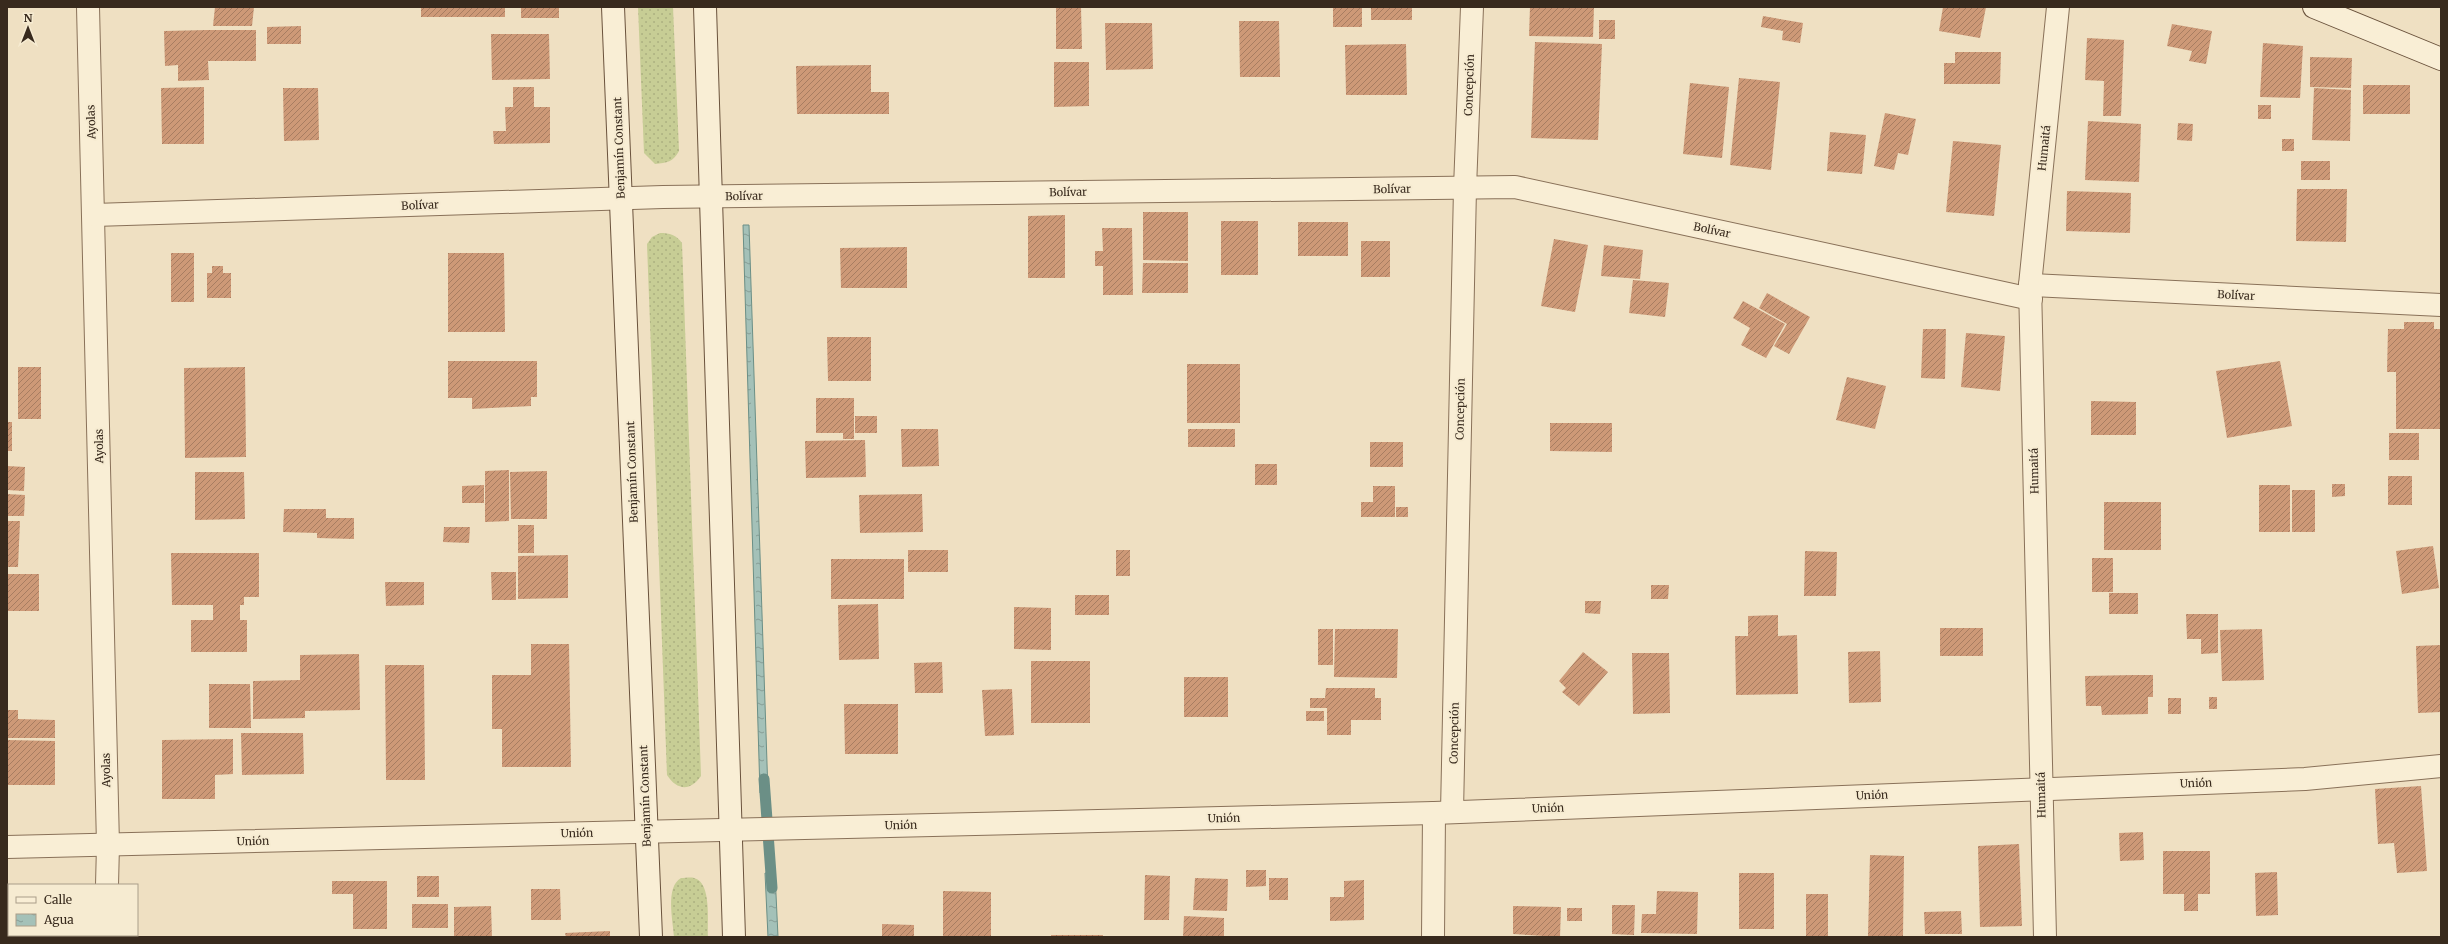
<svg xmlns="http://www.w3.org/2000/svg" width="2448" height="944" font-family="Merriweather,serif">
	<defs>
		<pattern id="grass-dots" width="8" height="8" patternUnits="userSpaceOnUse"><rect width="8" height="8" fill="#c7cd95"/><path d="M2 2h.1M6 6h.1" fill="none" stroke="#acb080" stroke-width="1.8" stroke-linecap="round"/></pattern>
		<pattern id="water-ripples" width="26" height="14" patternUnits="userSpaceOnUse"><rect width="26" height="14" fill="#a4c1b8"/><path d="M2 4q2-2 4 0t4 0M15 11q2-2 4 0t4 0" fill="none" stroke="#879d95"/></pattern>
		<pattern id="building-hatch" width="6" height="6" patternUnits="userSpaceOnUse"><rect width="6" height="6" fill="#cd9977"/><path d="M-1 1l2-2M0 6l6-6M5 7l2-2" fill="none" stroke="#a77d61"/></pattern>
	</defs>
	<rect width="100%" height="100%" fill="#efe0c2"/>
	<!-- grass -->
	<g fill="url(#grass-dots)">
		<path d="M 638,7 L 673,7 L 679,151 C 673,162 667,163 655,164 L 644,153 Z"/>
		<path d="M 660,233 C 670,233 676,235 682,243 L 701,776 C 691,791 677,791 667,775 L 647,244 L 652,237 Z"/>
		<path d="M 681,878 C 685,878 691,877 694,878 C 712,882 707,922 708,937 L 674,937 C 673,920 665,887 681,878 Z"/>
	</g>
	<!-- water -->
	<g fill="url(#water-ripples)" stroke="#6b8f86">
		<polygon points="743,225 749,225 768,793 760,793"/>
		<polygon points="765,873 775,873 778,937 768,937"/>
	</g>
	<g fill="none" stroke-linecap="round" stroke-linejoin="round">
		<!-- stream -->
		<polyline stroke="#6b8f86" stroke-width="11" points="764,779 772,888"/>
	</g>
	<!-- building -->
	<g fill="url(#building-hatch)">
		<polygon points="215,7 254,7 252,26 213,26"/>
		<rect x="421" y="7" width="84" height="10"/>
		<rect x="521" y="7" width="38" height="11"/>
		<polygon points="1056,7 1081,7 1082,49 1056,49"/>
		<rect x="1333" y="7" width="29" height="20"/>
		<rect x="1371" y="7" width="41" height="13"/>
		<polygon points="1530,7 1594,7 1593,37 1529,36"/>
		<polygon points="1943,7 1986,7 1980,38 1939,31"/>
		<polygon points="1763,16 1803,23 1800,43 1782,40 1783,31 1761,27"/>
		<rect x="1599" y="20" width="16" height="19"/>
		<polygon points="1239,21 1279,21 1280,77 1240,77"/>
		<polygon points="1105,23 1152,23 1153,69 1106,70"/>
		<polygon points="2172,24 2212,31 2206,64 2189,61 2192,51 2167,46"/>
		<polygon points="301,26 301,44 267,44 267,27"/>
		<polygon points="207,30 256,30 256,61 208,61 209,80 178,81 178,65 165,66 164,31"/>
		<polygon points="491,34 549,34 550,79 492,80"/>
		<polygon points="2087,38 2124,40 2121,116 2103,116 2104,81 2085,80"/>
		<polygon points="1535,42 1602,44 1598,140 1531,138"/>
		<polygon points="2263,43 2303,46 2300,98 2260,97"/>
		<polygon points="1406,44 1407,95 1346,95 1345,45"/>
		<polygon points="1955,52 2001,52 2000,84 1944,84 1944,63 1955,63"/>
		<polygon points="2310,57 2352,58 2351,88 2310,87"/>
		<polygon points="1054,62 1089,62 1089,106 1054,107"/>
		<polygon points="871,65 871,92 889,92 889,114 797,114 796,66"/>
		<polygon points="1739,78 1780,82 1771,170 1730,165"/>
		<polygon points="1690,83 1729,87 1722,158 1683,154"/>
		<rect x="2363" y="85" width="47" height="29"/>
		<polygon points="204,87 204,144 162,144 161,88"/>
		<polygon points="513,87 534,87 534,107 550,107 550,143 494,144 493,131 506,131 505,107 513,107"/>
		<polygon points="283,88 318,88 319,140 284,141"/>
		<polygon points="2314,88 2351,90 2350,141 2312,140"/>
		<rect x="2258" y="105" width="13" height="14"/>
		<polygon points="1885,113 1916,119 1908,155 1898,153 1894,170 1874,166"/>
		<polygon points="2088,121 2141,124 2139,182 2085,180"/>
		<polygon points="2178,123 2193,124 2192,141 2177,140"/>
		<polygon points="1830,132 1866,135 1862,174 1827,171"/>
		<rect x="2282" y="139" width="12" height="12"/>
		<polygon points="1953,141 2001,145 1994,216 1946,212"/>
		<rect x="2301" y="161" width="29" height="19"/>
		<polygon points="2297,189 2347,189 2346,242 2296,241"/>
		<polygon points="2067,191 2131,193 2130,233 2066,231"/>
		<polygon points="1143,212 1188,212 1188,261 1143,260"/>
		<polygon points="1065,215 1065,278 1028,278 1028,216"/>
		<rect x="1221" y="221" width="37" height="54"/>
		<rect x="1298" y="222" width="50" height="34"/>
		<polygon points="1102,228 1132,228 1133,295 1103,295 1103,266 1095,266 1095,251 1103,251"/>
		<polygon points="1554,239 1588,245 1575,312 1541,306"/>
		<rect x="1361" y="241" width="29" height="36"/>
		<polygon points="1604,245 1643,250 1640,279 1601,276"/>
		<polygon points="907,247 907,288 841,288 840,248"/>
		<rect x="171" y="253" width="23" height="49"/>
		<polygon points="448,253 504,253 505,332 448,332"/>
		<polygon points="1143,263 1188,263 1188,293 1142,293"/>
		<polygon points="212,266 223,266 223,273 231,273 231,298 207,298 207,273 212,273"/>
		<polygon points="1633,280 1669,283 1665,317 1629,313"/>
		<polygon points="1767,293 1810,317 1789,354 1774,346 1787,324 1759,308"/>
		<polygon points="1743,301 1785,324 1766,358 1741,345 1750,328 1733,318"/>
		<polygon points="2404,322 2434,322 2434,329 2441,329 2441,429 2396,429 2396,372 2387,372 2388,329 2404,329"/>
		<polygon points="1923,329 1946,329 1945,379 1921,378"/>
		<polygon points="1966,333 2005,336 2000,391 1961,387"/>
		<polygon points="827,337 871,337 871,381 828,381"/>
		<polygon points="448,361 537,361 537,397 531,397 531,406 472,409 472,398 448,398"/>
		<polygon points="2280,361 2292,426 2227,438 2216,371"/>
		<rect x="1187" y="364" width="53" height="59"/>
		<rect x="18" y="367" width="23" height="52"/>
		<polygon points="245,367 246,457 185,458 184,368"/>
		<polygon points="1847,377 1886,386 1875,429 1836,420"/>
		<polygon points="816,398 854,398 854,439 843,439 843,433 816,433"/>
		<polygon points="2091,401 2136,402 2136,435 2091,435"/>
		<rect x="855" y="416" width="22" height="17"/>
		<rect x="7" y="422" width="5" height="29"/>
		<polygon points="1550,423 1612,423 1612,452 1550,451"/>
		<polygon points="901,429 938,429 939,466 902,467"/>
		<rect x="1188" y="429" width="47" height="18"/>
		<rect x="2389" y="433" width="30" height="27"/>
		<polygon points="865,440 866,477 806,478 805,441"/>
		<rect x="1370" y="442" width="33" height="25"/>
		<rect x="1255" y="464" width="22" height="21"/>
		<polygon points="7,466 25,467 24,491 7,490"/>
		<polygon points="509,470 509,521 485,522 485,471"/>
		<polygon points="547,471 547,519 511,519 510,472"/>
		<polygon points="195,472 244,472 245,519 195,520"/>
		<rect x="2388" y="476" width="24" height="29"/>
		<polygon points="2332,484 2345,484 2345,496 2332,497"/>
		<polygon points="484,485 484,503 462,503 462,486"/>
		<rect x="2259" y="485" width="31" height="47"/>
		<polygon points="1373,486 1395,486 1395,517 1361,517 1361,502 1373,502"/>
		<rect x="2292" y="490" width="23" height="42"/>
		<polygon points="7,494 25,495 24,516 7,516"/>
		<polygon points="922,494 923,532 860,533 859,495"/>
		<rect x="2104" y="502" width="57" height="48"/>
		<rect x="1396" y="507" width="12" height="10"/>
		<polygon points="284,509 326,509 326,518 354,518 354,539 317,538 317,533 283,532"/>
		<polygon points="7,521 20,521 18,567 7,567"/>
		<rect x="518" y="525" width="16" height="28"/>
		<polygon points="444,527 470,527 469,543 443,542"/>
		<polygon points="2433,546 2439,588 2402,594 2396,551"/>
		<rect x="908" y="550" width="40" height="22"/>
		<rect x="1116" y="550" width="14" height="26"/>
		<polygon points="1805,551 1837,552 1836,596 1804,596"/>
		<polygon points="171,553 259,553 259,597 244,597 244,605 240,605 240,620 247,620 247,652 191,652 191,620 213,620 213,605 172,605"/>
		<polygon points="568,555 568,598 518,599 518,556"/>
		<rect x="2092" y="558" width="21" height="34"/>
		<rect x="831" y="559" width="73" height="40"/>
		<polygon points="491,572 516,572 516,600 492,600"/>
		<rect x="7" y="574" width="32" height="37"/>
		<polygon points="385,582 424,582 424,605 386,606"/>
		<polygon points="1651,585 1669,585 1668,599 1651,599"/>
		<rect x="2109" y="593" width="29" height="21"/>
		<rect x="1075" y="595" width="34" height="20"/>
		<polygon points="1585,601 1601,601 1600,614 1585,613"/>
		<polygon points="878,604 879,659 839,660 838,605"/>
		<polygon points="1014,607 1051,608 1051,650 1014,649"/>
		<polygon points="2186,614 2218,614 2218,653 2201,654 2201,639 2187,639"/>
		<polygon points="1778,615 1778,636 1797,635 1798,694 1736,695 1735,636 1748,636 1748,616"/>
		<rect x="1940" y="628" width="43" height="28"/>
		<rect x="1318" y="629" width="15" height="36"/>
		<polygon points="1335,629 1398,629 1397,678 1334,677"/>
		<polygon points="2262,629 2264,680 2222,681 2220,630"/>
		<polygon points="531,644 569,644 571,767 502,767 502,729 492,729 492,675 531,675"/>
		<polygon points="2441,645 2441,712 2418,713 2416,646"/>
		<polygon points="1880,651 1881,702 1849,703 1848,652"/>
		<polygon points="1583,652 1608,672 1579,706 1562,692 1566,688 1559,681"/>
		<polygon points="1632,653 1669,653 1670,713 1633,714"/>
		<polygon points="359,654 360,710 305,711 305,718 253,719 253,681 300,680 300,655"/>
		<rect x="1031" y="661" width="59" height="62"/>
		<polygon points="942,662 943,693 915,693 914,663"/>
		<polygon points="385,665 424,665 425,780 386,780"/>
		<polygon points="2134,675 2153,675 2153,697 2148,697 2148,714 2102,715 2101,706 2086,706 2085,676"/>
		<rect x="1184" y="677" width="44" height="40"/>
		<polygon points="209,684 250,684 251,728 209,728"/>
		<polygon points="1326,688 1375,688 1375,698 1381,698 1381,720 1351,720 1351,735 1327,735 1327,708 1310,708 1310,698 1325,698"/>
		<polygon points="1012,689 1014,735 985,736 982,690"/>
		<rect x="2209" y="697" width="8" height="12"/>
		<rect x="2168" y="698" width="13" height="16"/>
		<polygon points="844,704 898,704 898,754 845,754"/>
		<polygon points="7,710 18,710 18,719 55,720 55,738 7,738"/>
		<rect x="1306" y="711" width="18" height="10"/>
		<polygon points="241,733 303,733 304,774 242,775"/>
		<polygon points="233,739 233,774 215,775 215,799 162,799 162,740"/>
		<polygon points="7,740 55,741 55,785 7,785"/>
		<polygon points="2421,786 2427,871 2397,873 2394,843 2378,844 2375,789"/>
		<polygon points="2143,832 2144,860 2120,861 2119,833"/>
		<polygon points="2019,844 2022,926 1980,927 1978,846"/>
		<polygon points="2163,851 2210,851 2210,894 2198,894 2198,911 2184,911 2184,894 2163,894"/>
		<polygon points="1870,855 1904,856 1903,937 1868,936"/>
		<polygon points="1246,870 1266,870 1266,886 1246,887"/>
		<polygon points="2277,872 2278,915 2256,916 2255,873"/>
		<rect x="1739" y="873" width="35" height="56"/>
		<polygon points="1145,875 1170,876 1169,920 1144,920"/>
		<rect x="417" y="876" width="22" height="21"/>
		<polygon points="1195,878 1228,879 1227,911 1193,910"/>
		<rect x="1269" y="878" width="19" height="22"/>
		<polygon points="1364,880 1364,920 1330,921 1330,897 1344,897 1344,881"/>
		<polygon points="332,881 387,881 387,929 353,929 353,894 332,894"/>
		<polygon points="531,889 560,889 561,920 531,920"/>
		<polygon points="943,891 991,892 991,937 943,937"/>
		<polygon points="1657,891 1698,892 1697,934 1641,933 1642,914 1656,914"/>
		<rect x="1806" y="894" width="22" height="43"/>
		<rect x="412" y="904" width="36" height="24"/>
		<polygon points="1612,905 1635,905 1634,935 1612,934"/>
		<polygon points="491,906 492,937 454,937 454,907"/>
		<polygon points="1513,906 1561,907 1560,937 1513,934"/>
		<rect x="1567" y="908" width="15" height="13"/>
		<polygon points="1961,911 1962,934 1925,934 1924,912"/>
		<polygon points="1184,916 1224,918 1224,937 1183,937"/>
		<polygon points="882,924 914,925 914,937 882,937"/>
		<polygon points="610,931 610,937 566,937 565,933"/>
		<rect x="1051" y="935" width="52" height="2"/>
	</g>
	<g fill="none" stroke-linecap="round" stroke-linejoin="round">
		<defs>
			<g id="street">
				<polyline points="88,7 108,845 107,885"/>
				<polyline points="94,215 663,197 1515,187 2031,299"/>
				<polyline points="2030,285 2441,305"/>
				<polyline points="1452,812 1465,188 1472,7"/>
				<polyline points="7,847 1434,813 2305,779 2441,766"/>
				<polyline points="106,937 106,935"/>
				<polyline points="1433,937 1434,813"/>
				<polyline points="2045,937 2030,285 2058,7"/>
			</g>
			<g id="secondary">
				<polyline points="613,7 651,937"/>
				<polyline points="705,7 734,937"/>
				<polyline points="2314,7 2441,59"/>
			</g>
		</defs>
		<!-- street casing -->
		<use href="#street" stroke="#897159" stroke-width="24"/>
		<!-- secondary casing -->
		<use href="#secondary" stroke="#6a523c" stroke-width="24"/>
		<!-- street -->
		<use href="#street" stroke="#f9eed5" stroke-width="22"/>
		<!-- secondary -->
		<use href="#secondary" stroke="#f9eed5" stroke-width="22"/>
	</g>
	<g text-anchor="middle" dominant-baseline="central" stroke-width="4" stroke-linejoin="round" paint-order="stroke">
		<!-- street labels -->
		<g font-size="11" fill="#382a1d" stroke="#f6ebd1">
			<text transform="translate(1469 85) rotate(-88)">Concepción</text>
			<text transform="translate(91 122) rotate(-92)">Ayolas</text>
			<text transform="translate(619 148) rotate(-92)">Benjamín Constant</text>
			<text transform="translate(2044 148) rotate(-84)">Humaitá</text>
			<text transform="translate(1392 189) rotate(-1)">Bolívar</text>
			<text transform="translate(1068 192) rotate(-1)">Bolívar</text>
			<text transform="translate(744 196) rotate(-1)">Bolívar</text>
			<text transform="translate(420 205) rotate(-2)">Bolívar</text>
			<text transform="translate(1712 230) rotate(12)">Bolívar</text>
			<text transform="translate(2236 295) rotate(3)">Bolívar</text>
			<text transform="translate(1460 409) rotate(-89)">Concepción</text>
			<text transform="translate(99 446) rotate(-91)">Ayolas</text>
			<text transform="translate(2034 471) rotate(-91)">Humaitá</text>
			<text transform="translate(632 472) rotate(-92)">Benjamín Constant</text>
			<text transform="translate(1454 733) rotate(-89)">Concepción</text>
			<text transform="translate(106 770) rotate(-91)">Ayolas</text>
			<text transform="translate(2196 783) rotate(-2)">Unión</text>
			<text transform="translate(1872 795) rotate(-2)">Unión</text>
			<text transform="translate(2041 795) rotate(-91)">Humaitá</text>
			<text transform="translate(645 796) rotate(-92)">Benjamín Constant</text>
			<text transform="translate(1548 808) rotate(-2)">Unión</text>
			<text transform="translate(1224 818) rotate(-1)">Unión</text>
			<text transform="translate(901 825) rotate(-1)">Unión</text>
			<text transform="translate(577 833) rotate(-1)">Unión</text>
			<text transform="translate(253 841) rotate(-1)">Unión</text>
		</g>
	</g>
	<!-- border -->
	<rect width="2448" height="944" fill="none" stroke="#382a1d" stroke-width="16"/>
	<!-- legend -->
	<rect x="8" y="884" width="130" height="52" fill="#f6ebd1" stroke="#aa9e89"/>
	<rect x="16" y="897" width="20" height="6" fill="#f9eed5" stroke="#aa9e89"/>
	<text x="44" y="904" font-size="12" fill="#382a1d">Calle</text>
	<rect x="16" y="914" width="20" height="12" fill="url(#water-ripples)" stroke="#aa9e89"/>
	<text x="44" y="924" font-size="12" fill="#382a1d">Agua</text>
	<!-- north arrow -->
	<g transform="translate(28 28)" stroke="#f6ebd1" stroke-width="3" paint-order="stroke">
	<path d="M0-3L7 15L0 10L-7 15Z" fill="#382a1d"/>
	<text y="-6" font-size="11" font-weight="bold" text-anchor="middle" fill="#382a1d">N</text>
	</g>
</svg>
